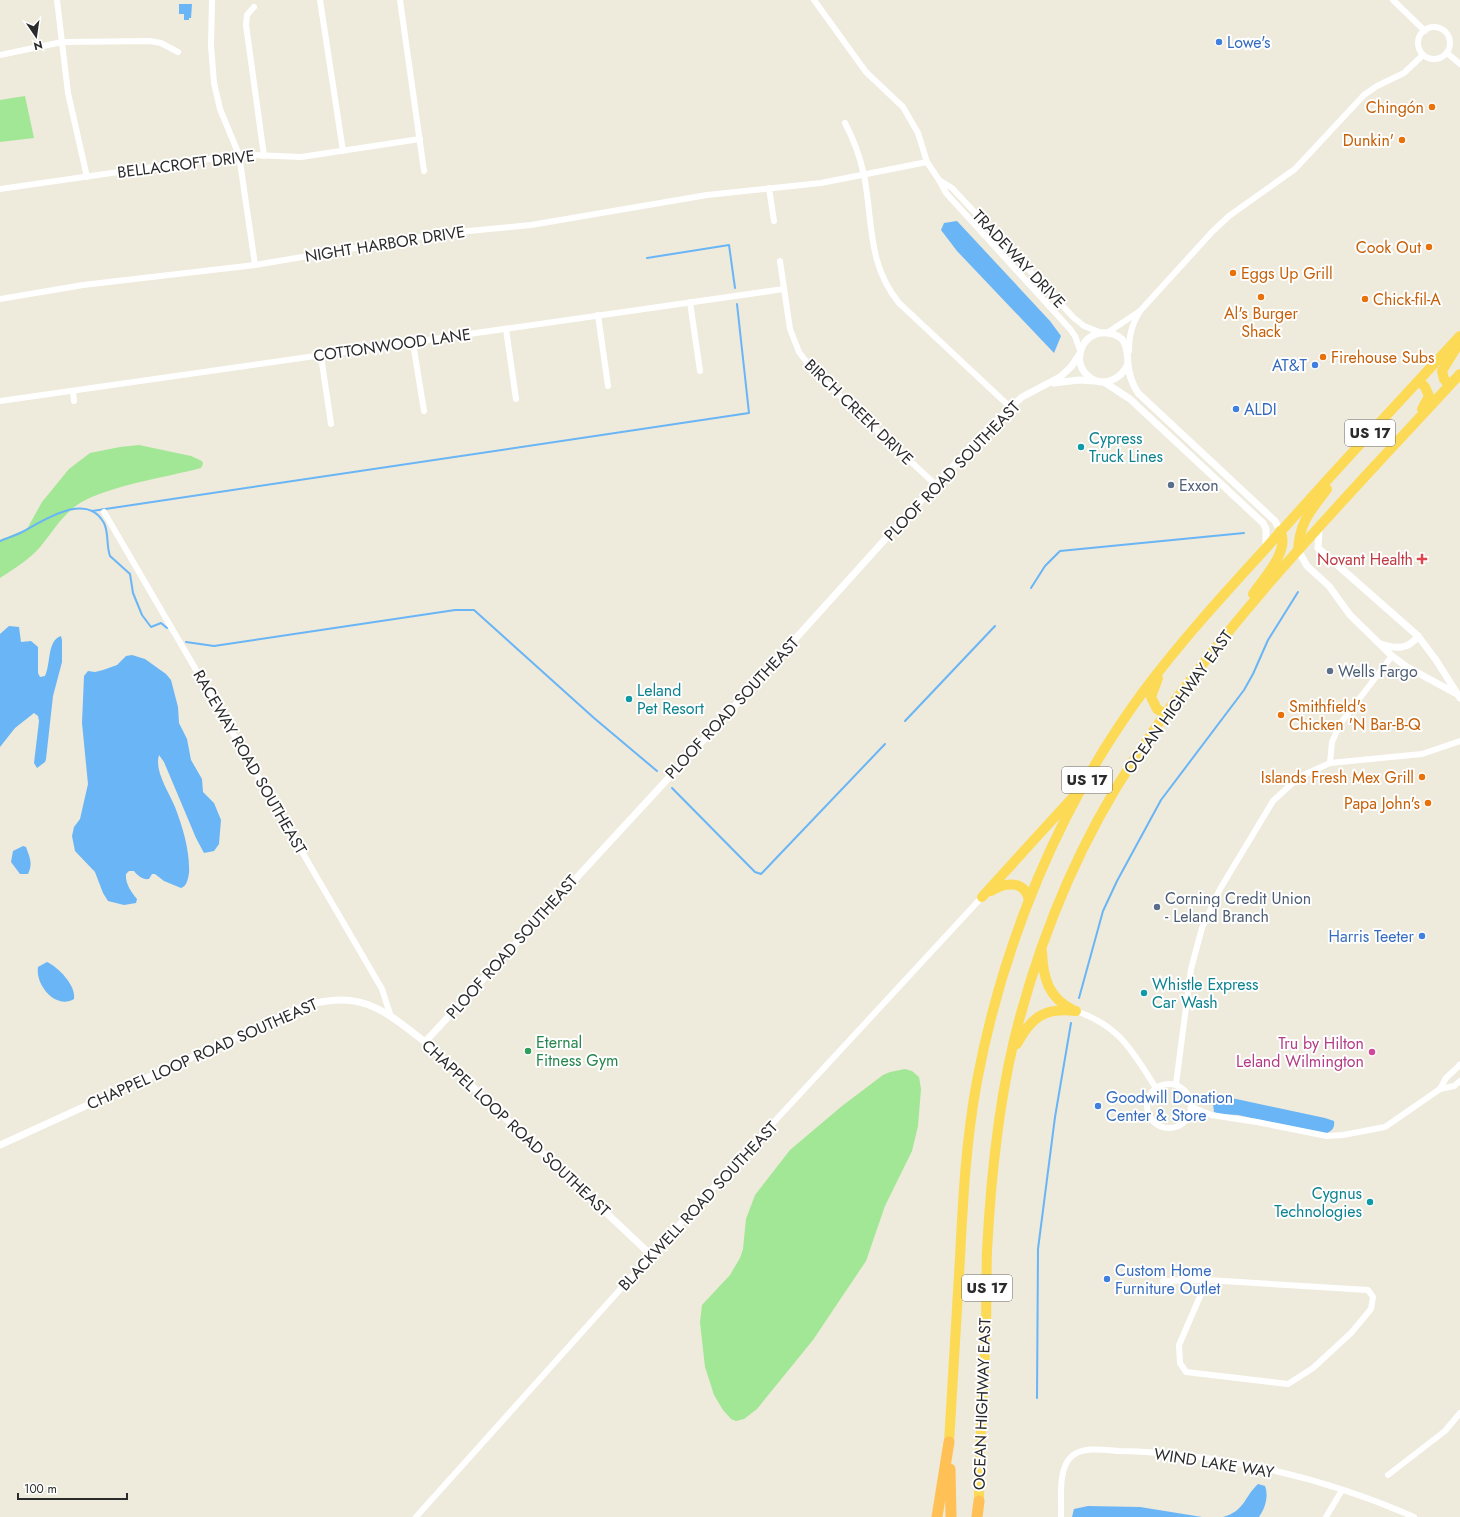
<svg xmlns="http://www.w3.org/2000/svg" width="1460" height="1517" font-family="Jost,sans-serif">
	<rect width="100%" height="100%" fill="#eeeadc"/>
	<!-- green -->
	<g fill="#a1e795">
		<polygon points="25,96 34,138 0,142 0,100"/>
		<path d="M 139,445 L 191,456 L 202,461 L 203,464 L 201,468 C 167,477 108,486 80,503 C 63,514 53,531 41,546 C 30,559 14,569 0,578 L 0,540 L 27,529 L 42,502 L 69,469 L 90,453 L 120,447 Z"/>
		<polygon points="905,1069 912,1071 919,1077 921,1089 918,1126 912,1151 885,1206 866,1261 813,1340 757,1409 744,1419 736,1421 731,1419 723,1410 714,1395 705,1367 700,1322 702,1305 730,1275 740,1258 743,1249 746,1219 755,1195 790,1150 842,1106 883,1075 890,1072"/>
	</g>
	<!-- water -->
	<g fill="#69b5f6">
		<polygon points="179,4 192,4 191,18 189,18 189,20 184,20 184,14 179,14"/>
		<polygon points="957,221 1050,321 1061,336 1054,353 957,251 941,230 944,223"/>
		<path d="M 9,626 L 19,627 L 21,642 L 31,641 L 38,647 L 38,673 L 40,677 L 45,676 C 51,664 47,640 61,636 L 62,640 L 62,662 L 53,696 L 46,759 L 45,762 L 37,768 L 34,763 L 39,721 L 38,716 L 34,713 L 15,728 L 0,747 L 0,634 Z"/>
		<path d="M 132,655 L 145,659 L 166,674 L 171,680 L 178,707 L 179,723 L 187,739 L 191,760 L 202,779 L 203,792 L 214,803 L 221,820 L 219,844 L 214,851 L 204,853 L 196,838 L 164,762 L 159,755 C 154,771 169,792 175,807 C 183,828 190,851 189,873 C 188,879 187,886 181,888 L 164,881 L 155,874 L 152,874 L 149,879 C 143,880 138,876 134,871 L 129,871 L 126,874 C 125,883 131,892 137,899 L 136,903 L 124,905 L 108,901 L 103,893 L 95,872 L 75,851 L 72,836 L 74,827 L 80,819 L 88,784 L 82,723 L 84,676 L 88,671 L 95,672 L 103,670 L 117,665 L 126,656 Z"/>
		<path d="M 23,846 L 26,847 C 30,858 33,864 28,874 L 20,874 L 11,862 L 13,851 Z"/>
		<path d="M 47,962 C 58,967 76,985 74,999 C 56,1010 35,985 38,967 Z"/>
		<path d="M 1227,1097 L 1325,1118 L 1334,1121 C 1335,1128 1332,1131 1325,1134 L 1238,1115 L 1218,1114 L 1214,1112 L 1213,1104 L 1216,1099 Z"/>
		<path d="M 1258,1484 L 1265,1486 C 1269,1497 1265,1508 1259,1517 L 1223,1517 C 1245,1511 1244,1497 1258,1484 Z"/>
		<polygon points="1088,1506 1140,1507 1202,1517 1072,1517 1074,1509"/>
	</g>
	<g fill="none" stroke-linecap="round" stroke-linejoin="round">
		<!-- stream -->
		<g stroke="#69b5f6" stroke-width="2">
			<polyline points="647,258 729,245 735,288"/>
			<polyline points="92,511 749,413 737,304"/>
			<path d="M 0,541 C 7,538 14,536 20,533 C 42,522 86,490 104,523 C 109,533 106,545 110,556 L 130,574 L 133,593 L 142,615 L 151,627 L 161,623 L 167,628"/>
			<polyline points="1031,588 1045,566 1060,551 1244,533"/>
			<polyline points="186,642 214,646 455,610 474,610 594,718 657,771"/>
			<polyline points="905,721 995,626"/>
			<polyline points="672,788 755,872 761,874 885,744"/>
			<polyline points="1079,998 1103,911 1117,881 1161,800 1244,690 1253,674 1268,640 1298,592"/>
			<polyline points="1037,1398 1038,1249 1055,1117 1071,1023"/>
		</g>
		<!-- minor -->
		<g stroke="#fff" stroke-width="6">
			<polyline points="57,0 68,93 87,177"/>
			<polyline points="212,0 211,46 214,83 220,109 239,155 255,265"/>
			<polyline points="320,0 343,151"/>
			<polyline points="400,0 424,171"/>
			<polyline points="814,0 866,72 903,107 918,133 927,162 939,180"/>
			<polyline points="1393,0 1425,31"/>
			<polyline points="254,7 247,15 246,25 264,156"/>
			<circle cx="1434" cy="43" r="16"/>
			<polyline points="1447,53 1460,64"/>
			<polyline points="0,55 62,42 150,41 161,43 178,52"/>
			<path d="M 845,123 C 854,140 860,157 864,175 C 873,221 867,264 899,303 L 1010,407"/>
			<polyline points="769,188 774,221"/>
			<polyline points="0,189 223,157 253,155 301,157 420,139"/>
			<polyline points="780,261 790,329 799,352 815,373 936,485"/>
			<polyline points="0,299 83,285 255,265 438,234 531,225 707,195 821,183 927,162"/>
			<polyline points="690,302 700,371"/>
			<polyline points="1140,311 1212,232 1229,216 1295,169 1364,95 1377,86 1404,73 1423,55"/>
			<polyline points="598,315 608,386"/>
			<polyline points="506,329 516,399"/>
			<path d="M 1107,333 L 1140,311 C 1132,324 1129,335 1129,351"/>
			<polyline points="413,343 424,411"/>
			<polyline points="1080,350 1075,336 1070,329 946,193 939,180 952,188 966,203 1074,318 1084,326 1102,333"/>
			<polyline points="321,356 331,424"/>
			<polyline points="73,391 74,401"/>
			<polyline points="0,401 784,289"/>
			<polyline points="104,512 382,989 390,1014"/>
			<polyline points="1330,763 1332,742 1340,724 1392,656"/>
			<path d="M 1076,1011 C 1120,1026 1132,1051 1156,1088"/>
			<circle cx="1169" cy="1106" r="22"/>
			<polyline points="1176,1084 1191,969 1202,928 1220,889 1273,801 1299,777 1330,763 1422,754 1460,741"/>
			<polyline points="1440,1089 1446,1078 1460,1065"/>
			<polyline points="1192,1107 1211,1115 1257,1122 1327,1136 1343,1135 1385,1127 1440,1089 1454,1086 1460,1081"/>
			<polyline points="1163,1281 1207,1280 1368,1290 1373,1297 1371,1309 1351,1333 1313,1368 1288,1384 1186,1372 1180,1363 1179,1345 1207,1280"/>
			<polyline points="1388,1475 1445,1431 1460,1413"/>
			<polyline points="416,1517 651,1255 982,897"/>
			<path d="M 1061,1517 C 1062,1499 1057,1469 1072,1456 C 1084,1446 1105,1450 1119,1451 C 1220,1453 1323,1477 1414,1517"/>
			<polyline points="1326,1517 1342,1490"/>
		</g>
		<!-- tertiary -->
		<g stroke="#fff" stroke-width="7">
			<path d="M 1128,364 C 1121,379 1103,389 1088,376 C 1070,361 1083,329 1108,333 C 1128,336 1127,349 1128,365 C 1129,375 1133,385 1138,393 L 1275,521 L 1280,531"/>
			<polyline points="1104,382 1130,399 1263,523 1266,529 1266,547"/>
			<polyline points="1054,383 1079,380 1094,381"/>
			<polyline points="1319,528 1318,548 1418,636 1436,660 1460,698"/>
			<polyline points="1298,550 1307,566 1329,586 1350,615 1392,656 1407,667 1455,693"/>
			<path d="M 1381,644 C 1396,649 1408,650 1418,636"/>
			<polyline points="425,1042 723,719 898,525 992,425 1022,397 1060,377 1071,367 1079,355"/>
			<polyline points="1460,1065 1460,1066"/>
			<path d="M 0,1145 L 302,1007 C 358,988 383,1009 425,1042 L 651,1255"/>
		</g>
		<!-- trunk -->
		<g stroke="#fcda56" stroke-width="10">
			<polyline points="1419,381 1425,387 1429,396 1422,409"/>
			<polyline points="1449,385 1444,379 1442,371 1458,345"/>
			<path d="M 1298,550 C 1300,521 1310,512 1327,489"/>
			<path d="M 1253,594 C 1263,579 1291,550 1280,531"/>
			<polyline points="1158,678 1151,697 1157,709 1165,714"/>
			<path d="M 991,891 C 1005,882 1025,880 1029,900"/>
			<polyline points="982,897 1074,796"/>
			<path d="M 1042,952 C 1043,977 1048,998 1073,1010"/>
			<path d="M 1017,1044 C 1031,1017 1045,1007 1076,1011"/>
			<path d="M 949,1442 C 953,1381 956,1320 960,1258 C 963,1199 966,1140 977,1081 C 1003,943 1059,806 1143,692 C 1181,641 1224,594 1267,547 C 1330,476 1395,406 1460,336"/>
			<path d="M 979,1501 C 979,1450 983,1399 985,1348 C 987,1316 986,1283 987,1251 C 991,1173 999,1093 1020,1017 C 1045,925 1084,834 1137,755 C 1229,616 1348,496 1460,374"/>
		</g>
		<!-- motorway -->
		<g stroke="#ffc056" stroke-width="11">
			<polyline points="950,1469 951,1517"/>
			<polyline points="937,1517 949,1442"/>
			<polyline points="977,1517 979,1501"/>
		</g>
	</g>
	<!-- markers -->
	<g fill="#3f7fe0" stroke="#fff" stroke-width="1.5">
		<circle cx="1219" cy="42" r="4"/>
		<circle cx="1315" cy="365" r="4"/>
		<circle cx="1236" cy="409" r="4"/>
		<circle cx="1422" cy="936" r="4"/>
		<circle cx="1098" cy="1106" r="4"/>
		<circle cx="1107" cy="1279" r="4"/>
	</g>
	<g fill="#e8710a" stroke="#fff" stroke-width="1.5">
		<circle cx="1432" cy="107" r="4"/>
		<circle cx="1402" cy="140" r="4"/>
		<circle cx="1429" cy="247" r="4"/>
		<circle cx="1233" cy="273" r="4"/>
		<circle cx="1261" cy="297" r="4"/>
		<circle cx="1365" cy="299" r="4"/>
		<circle cx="1323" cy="357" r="4"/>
		<circle cx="1281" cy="715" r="4"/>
		<circle cx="1422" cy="777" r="4"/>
		<circle cx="1428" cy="803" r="4"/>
	</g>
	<g fill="#0f9aa8" stroke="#fff" stroke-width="1.5">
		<circle cx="1081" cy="447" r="4"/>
		<circle cx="629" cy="699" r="4"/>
		<circle cx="1144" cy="993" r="4"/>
		<circle cx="1370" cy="1202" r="4"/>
	</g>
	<g fill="#5c6f8a" stroke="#fff" stroke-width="1.5">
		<circle cx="1171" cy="485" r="4"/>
		<circle cx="1330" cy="671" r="4"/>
		<circle cx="1157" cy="907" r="4"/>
	</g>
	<path fill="#e0444e" stroke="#fff" stroke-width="1.5" d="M1420 553h4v4h4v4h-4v4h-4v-4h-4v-4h4z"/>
	<circle fill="#2e9e5b" stroke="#fff" stroke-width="1.5" cx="528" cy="1051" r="4"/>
	<circle fill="#d1479c" stroke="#fff" stroke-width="1.5" cx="1372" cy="1052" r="4"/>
	<g text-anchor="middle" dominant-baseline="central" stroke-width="4" stroke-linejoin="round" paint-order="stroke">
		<!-- shield labels -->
		<g fill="#fff" stroke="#6b6b6b" stroke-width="1">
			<rect x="1345" y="420" width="50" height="26" rx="3"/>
			<rect x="1062" y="767" width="50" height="26" rx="3"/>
			<rect x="962" y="1275" width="50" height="26" rx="3"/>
		</g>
		<g font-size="15" font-weight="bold" fill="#2b2b2b">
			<text x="1370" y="433">US 17</text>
			<text x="1087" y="780">US 17</text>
			<text x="987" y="1288">US 17</text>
		</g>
		<!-- shop labels -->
		<g font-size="16" fill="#366cbe" stroke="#fff" text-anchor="start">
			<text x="1227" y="42">Lowe's</text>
			<text x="1307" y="365" text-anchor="end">AT&amp;T</text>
			<text x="1244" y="409">ALDI</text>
			<text x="1414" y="936" text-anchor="end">Harris Teeter</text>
			<text x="1106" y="1097">Goodwill Donation<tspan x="1106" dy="18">Center &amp; Store</tspan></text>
			<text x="1115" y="1270">Custom Home<tspan x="1115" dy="18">Furniture Outlet</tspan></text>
		</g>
		<!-- food labels -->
		<g font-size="16" fill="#c56008" stroke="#fff" text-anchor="end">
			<text x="1424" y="107">Chingón</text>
			<text x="1394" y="140">Dunkin'</text>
			<text x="1421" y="247">Cook Out</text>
			<text x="1241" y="273" text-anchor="start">Eggs Up Grill</text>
			<text x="1373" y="299" text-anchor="start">Chick-fil-A</text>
			<text x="1261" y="313" text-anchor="middle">Al's Burger<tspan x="1261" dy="18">Shack</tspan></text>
			<text x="1331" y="357" text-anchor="start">Firehouse Subs</text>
			<text x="1289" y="706" text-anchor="start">Smithfield's<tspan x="1289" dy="18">Chicken 'N Bar-B-Q</tspan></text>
			<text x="1414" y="777">Islands Fresh Mex Grill</text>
			<text x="1420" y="803">Papa John's</text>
		</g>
		<!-- street labels -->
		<g font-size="16" fill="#2b2b2b" stroke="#fff">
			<text transform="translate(186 164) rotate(-7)">BELLACROFT DRIVE</text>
			<text transform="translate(385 244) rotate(-9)">NIGHT HARBOR DRIVE</text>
			<text transform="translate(1019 259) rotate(47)">TRADEWAY DRIVE</text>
			<text transform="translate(392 345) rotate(-8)">COTTONWOOD LANE</text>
			<text transform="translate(859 412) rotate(44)">BIRCH CREEK DRIVE</text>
			<text transform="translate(952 471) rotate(-46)">PLOOF ROAD SOUTHEAST</text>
			<text transform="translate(1178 702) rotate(-54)">OCEAN HIGHWAY EAST</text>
			<text transform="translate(732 708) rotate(-47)">PLOOF ROAD SOUTHEAST</text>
			<text transform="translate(250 762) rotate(60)">RACEWAY ROAD SOUTHEAST</text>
			<text transform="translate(512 947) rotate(-48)">PLOOF ROAD SOUTHEAST</text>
			<text transform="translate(202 1054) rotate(-24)">CHAPPEL LOOP ROAD SOUTHEAST</text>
			<text transform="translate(516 1128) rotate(43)">CHAPPEL LOOP ROAD SOUTHEAST</text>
			<text transform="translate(698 1206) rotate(-47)">BLACKWELL ROAD SOUTHEAST</text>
			<text transform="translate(982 1404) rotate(-88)">OCEAN HIGHWAY EAST</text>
			<text transform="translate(1214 1463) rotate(9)">WIND LAKE WAY</text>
		</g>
		<!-- culture labels -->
		<g font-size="16" fill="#0d838f" stroke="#fff" text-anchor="start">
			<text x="1089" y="438">Cypress<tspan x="1089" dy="18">Truck Lines</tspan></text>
			<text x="637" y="690">Leland<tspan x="637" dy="18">Pet Resort</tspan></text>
			<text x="1152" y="984">Whistle Express<tspan x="1152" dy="18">Car Wash</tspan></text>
			<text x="1362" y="1193" text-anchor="end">Cygnus<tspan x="1362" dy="18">Technologies</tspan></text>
		</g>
		<!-- service labels -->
		<g font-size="16" fill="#4e5e75" stroke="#fff" text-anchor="start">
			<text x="1179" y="485">Exxon</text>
			<text x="1338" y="671">Wells Fargo</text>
			<text x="1165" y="898">Corning Credit Union<tspan x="1165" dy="18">- Leland Branch</tspan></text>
		</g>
		<!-- health labels -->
		<g font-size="16" fill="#be3a42" stroke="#fff" text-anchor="end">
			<text x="1413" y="559">Novant Health</text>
		</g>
		<!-- leisure labels -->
		<g font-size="16" fill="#27864d" stroke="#fff" text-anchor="start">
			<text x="536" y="1042">Eternal<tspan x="536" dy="18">Fitness Gym</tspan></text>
		</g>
		<!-- hotel labels -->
		<g font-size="16" fill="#b23c85" stroke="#fff" text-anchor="end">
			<text x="1364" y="1043">Tru by Hilton<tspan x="1364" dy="18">Leland Wilmington</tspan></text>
		</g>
	</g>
	<!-- north arrow -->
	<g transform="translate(36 36) rotate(167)" stroke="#ffffff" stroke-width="3" paint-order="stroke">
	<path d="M0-3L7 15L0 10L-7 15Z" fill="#2b2b2b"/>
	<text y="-6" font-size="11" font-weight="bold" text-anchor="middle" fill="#2b2b2b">N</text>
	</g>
	<!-- scale -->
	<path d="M18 1493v6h109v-6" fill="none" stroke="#2b2b2b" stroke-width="2"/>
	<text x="24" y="1493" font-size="12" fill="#2b2b2b" stroke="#ffffff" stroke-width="3" paint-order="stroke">100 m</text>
</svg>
